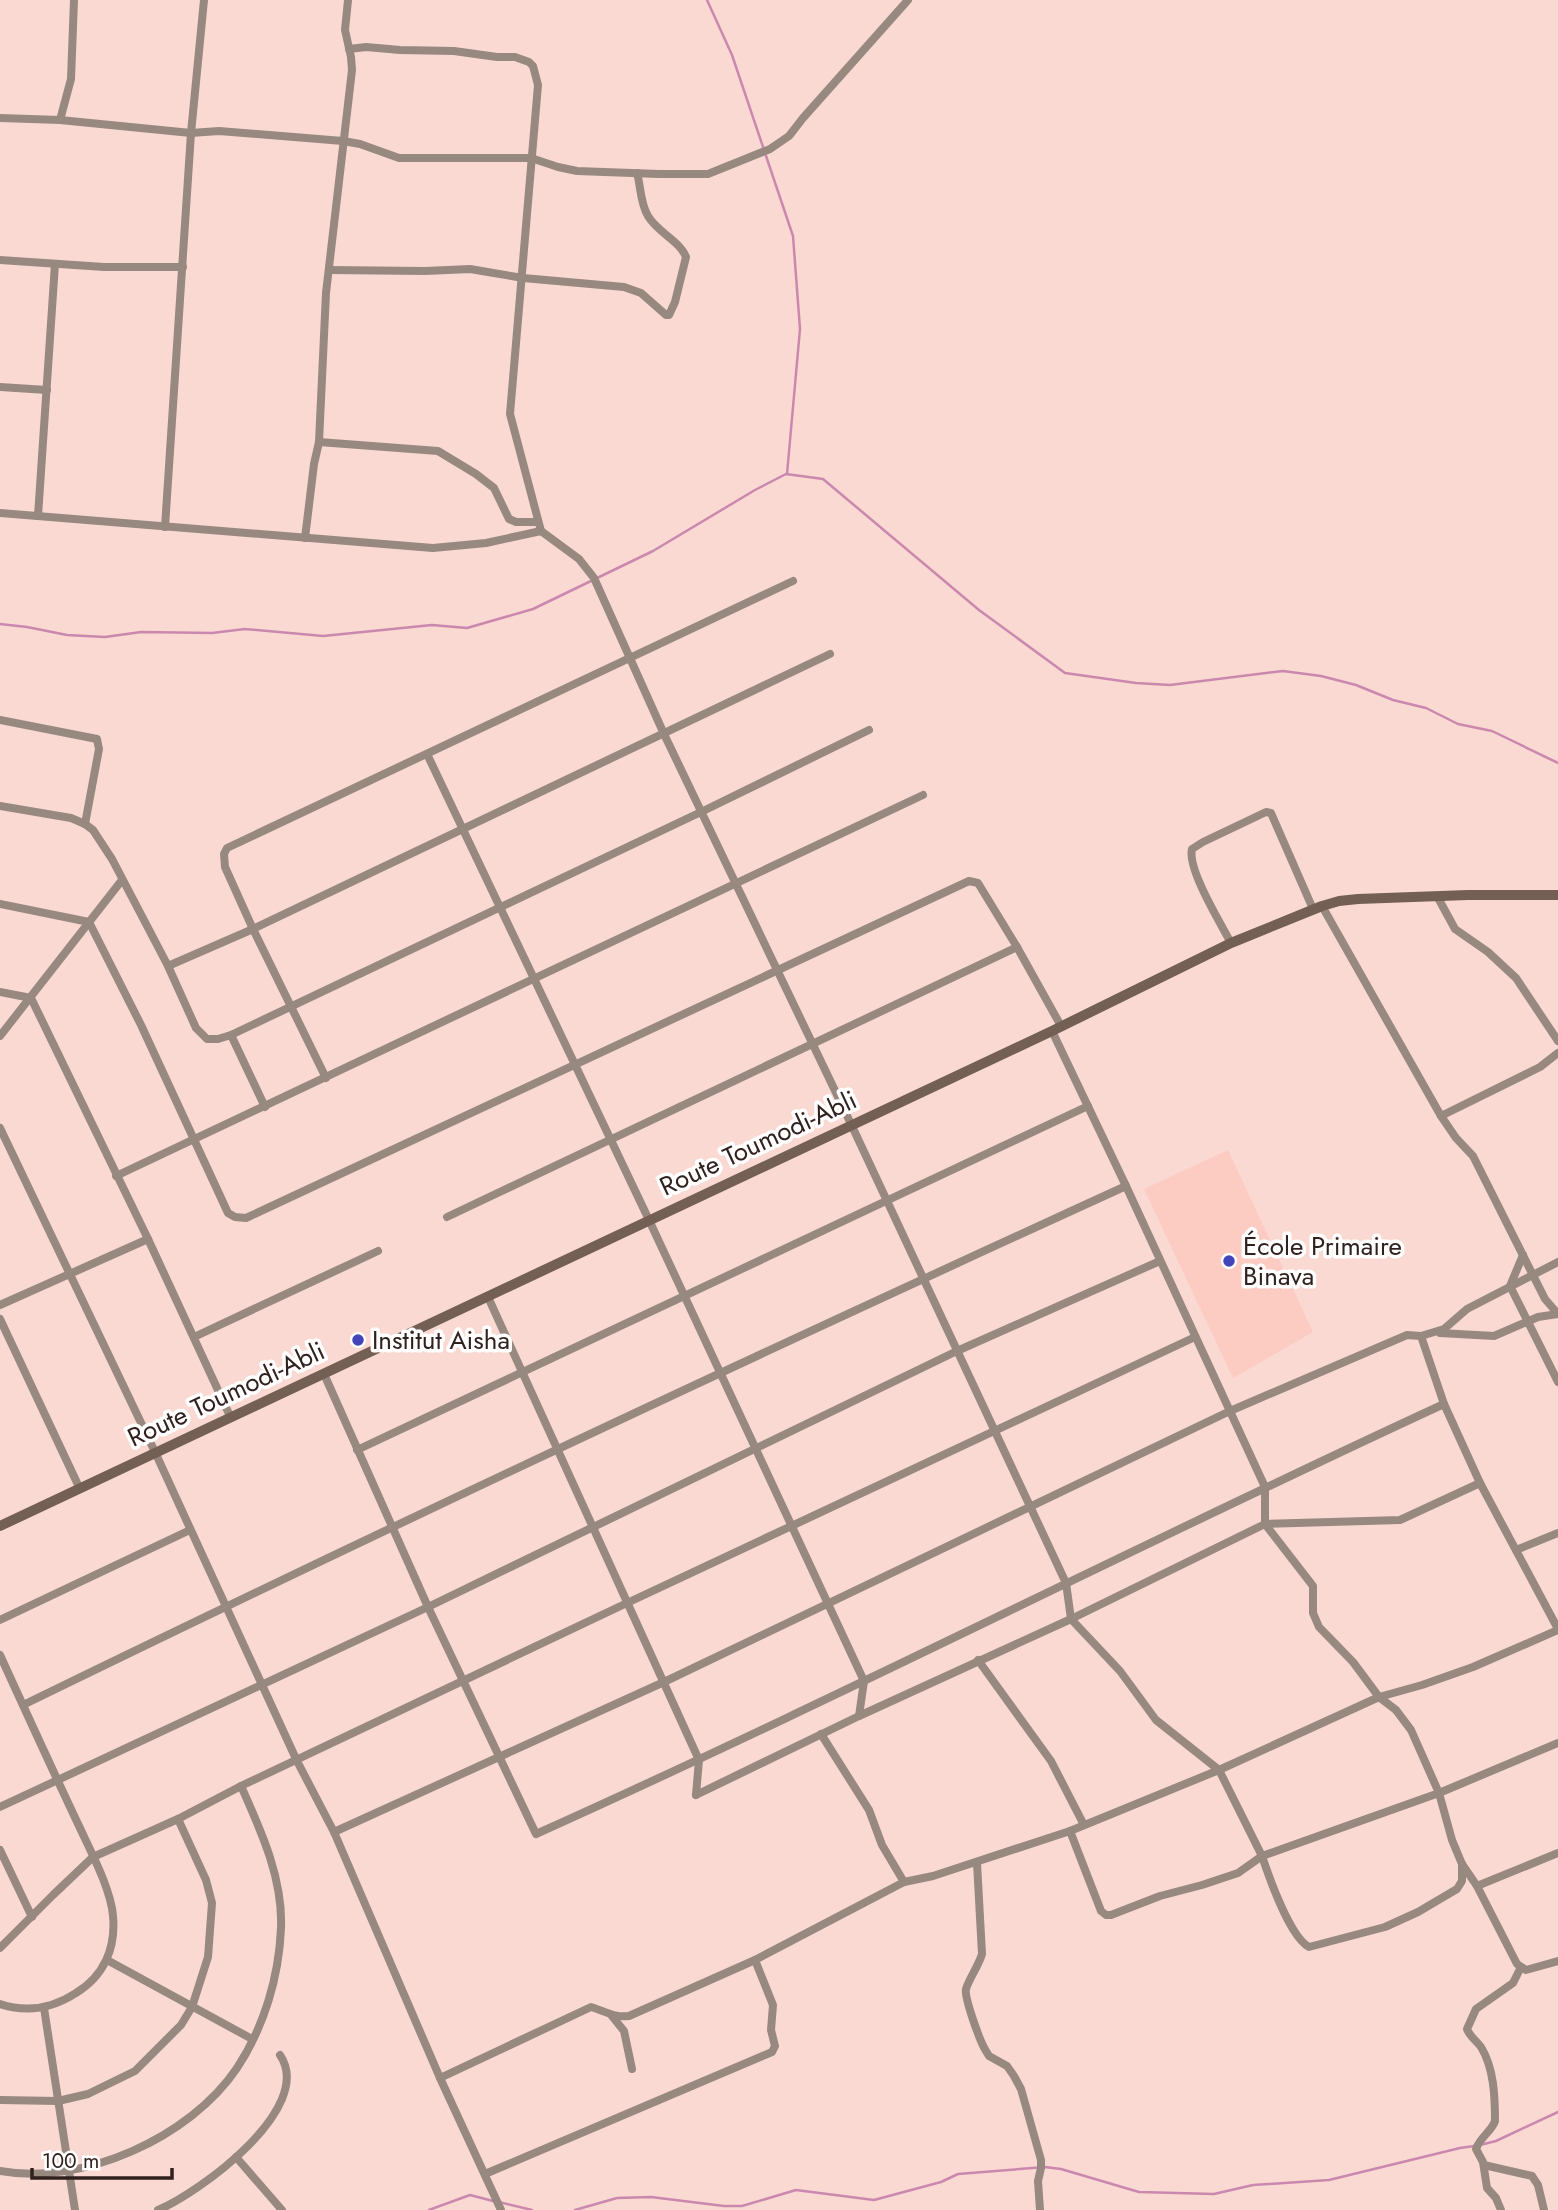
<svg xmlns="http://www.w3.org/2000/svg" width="1558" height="2210" font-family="Jost,sans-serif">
	<rect width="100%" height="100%" fill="#fad9d3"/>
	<!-- built -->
	<polygon fill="#fccbc2" points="1228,1150 1313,1332 1233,1378 1144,1189"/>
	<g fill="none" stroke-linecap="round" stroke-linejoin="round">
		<!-- stream -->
		<g stroke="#cb88ae" stroke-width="2.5">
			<polyline points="707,0 732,55 793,236 800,329 787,474"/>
			<polyline points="0,624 27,627 67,635 105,637 141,632 212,633 245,629 323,636 432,625 467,628 533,609 653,551 755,490 786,474 823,479 979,610 1065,673 1136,683 1170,685 1283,671 1321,676 1356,685 1393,700 1426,708 1458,724 1492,731 1558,763"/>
			<polyline points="1480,2145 1496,2141 1558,2112"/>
			<polyline points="499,2202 532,2210"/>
			<polyline points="429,2210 470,2195 493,2201"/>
			<polyline points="575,2210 617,2198 651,2197 724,2206 742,2206 796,2190 874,2200 941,2182 958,2174 1045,2167 1061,2169 1139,2192 1214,2194 1253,2185 1329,2180 1460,2148 1474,2146"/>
		</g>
		<!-- street -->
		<g stroke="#978980" stroke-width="8">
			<polyline points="349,49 366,47 400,50 454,51 497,57 515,57 529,62 533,66 538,85 510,414 541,531 579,559 594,578 664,734 851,1124 1066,1583 1071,1619 1120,1671 1156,1720 1219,1770 1262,1856 1439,1793 1411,1730 1396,1710 1379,1697 1353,1662 1319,1627 1313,1613 1313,1586 1265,1524 1265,1487 1126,1186 1052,1031"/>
			<polyline points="0,118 60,120 191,133 219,131 343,141 360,144 399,158 531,158 558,167 577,171 659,174 708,174 770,149 789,136 803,118 908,0"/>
			<polyline points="60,120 71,79 74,0"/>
			<polyline points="0,260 104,267 183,267"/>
			<path d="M 329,270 L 425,271 L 470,269 L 523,278 L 624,287 L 641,293 L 666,315 L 669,315 L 675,302 L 686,257 C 680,241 657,232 648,216 C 640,203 641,187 637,173"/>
			<polyline points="0,387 47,390"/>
			<polyline points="319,442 438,451 476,474 494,488 509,519 516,522 538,522"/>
			<polyline points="0,513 433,548 486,543 541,531"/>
			<polyline points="38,516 55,264"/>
			<polyline points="165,527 191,133 204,0"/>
			<polyline points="305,538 314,464 319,442 326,293 352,70 351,57 345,30 348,0"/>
			<polyline points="0,720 97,739 99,749 85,824"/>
			<polyline points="427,754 649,1220 864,1681 859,1716"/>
			<polyline points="0,806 71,818 85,824 93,830 112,859 168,966 196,1028 207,1039 218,1039 231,1035 701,812 869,730"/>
			<polyline points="1437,896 1455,929 1488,952 1516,978 1558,1041"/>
			<polyline points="0,904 89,922 141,1025 228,1213 235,1217 246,1218 969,881 978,883 1017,947 1061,1026"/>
			<polyline points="1322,906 1441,1116 1456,1138 1473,1156 1545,1299 1558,1314"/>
			<path d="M 1231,943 C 1221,924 1187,869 1192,849 L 1203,842 L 1266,812 L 1271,813 L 1313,909"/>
			<polyline points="168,966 253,929 830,654"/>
			<polyline points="0,992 31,998 148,1239 230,1416"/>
			<polyline points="231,1035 265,1107"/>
			<polyline points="0,1036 122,880"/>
			<polyline points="326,1078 253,929 225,867 224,854 227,848 793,581"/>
			<polyline points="1441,1116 1540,1067 1558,1053"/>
			<polyline points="0,1128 155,1452 297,1761 334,1832 440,2078 501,2210"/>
			<polyline points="116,1176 923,795"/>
			<polyline points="447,1217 1017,947"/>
			<polyline points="1523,1255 1510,1286 1558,1382"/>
			<polyline points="1558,1262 1467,1309 1444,1329 1421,1336 1444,1404 1480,1483 1558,1629"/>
			<polyline points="488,1297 699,1760 696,1795"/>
			<polyline points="0,1305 148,1239"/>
			<polyline points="0,1319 79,1487"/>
			<polyline points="1440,1333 1494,1336 1538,1317 1558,1314"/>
			<polyline points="194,1337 378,1251"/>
			<path d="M 324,1374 L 428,1607 L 536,1834 C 841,1697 1140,1544 1444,1404"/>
			<polyline points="357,1450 1088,1106"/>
			<polyline points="1516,1550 1558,1533"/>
			<polyline points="0,1620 190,1530"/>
			<path d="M 0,1655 C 26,1712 52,1769 79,1826 C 90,1850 111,1889 113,1916 C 116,1948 104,1976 76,1993 C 53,2008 27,2013 0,2004"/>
			<polyline points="978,1660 1051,1761 1084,1825"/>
			<path d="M 23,1705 C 388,1527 756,1355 1126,1186"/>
			<polyline points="821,1734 869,1810 882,1845 904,1882"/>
			<polyline points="1558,1743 1439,1793 1452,1840 1462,1864 1477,1886 1517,1964 1526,1970 1558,1961"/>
			<polyline points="696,1795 859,1716 1071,1619 1265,1524 1400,1520 1480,1483"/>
			<polyline points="0,1807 428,1607 957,1351 1160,1261"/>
			<path d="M 1070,1831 L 1101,1911 L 1106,1915 L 1111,1915 L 1160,1896 L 1202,1885 L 1238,1873 L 1262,1856 C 1269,1877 1290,1937 1309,1947 L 1385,1927 L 1418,1912 L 1457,1889 L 1462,1881 L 1462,1864"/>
			<polyline points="334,1832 664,1682 1230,1411 1407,1335 1421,1336"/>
			<polyline points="0,1850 32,1917"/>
			<path d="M 977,1863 L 982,1954 C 978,1967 970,1977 966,1989 C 964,1997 980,2042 986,2051 L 989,2056 L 1007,2066 L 1014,2076 L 1021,2089 L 1041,2160 L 1041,2168 L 1038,2181 L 1040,2210"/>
			<polyline points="1477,1886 1558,1853"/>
			<polyline points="0,1948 53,1895 93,1857 178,1819 241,1786 627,1603 1195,1337"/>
			<polyline points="107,1960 252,2039"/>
			<polyline points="44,2008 75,2210"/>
			<polyline points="612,2016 624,2031 632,2069"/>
			<path d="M 440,2078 L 591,2007 C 605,2011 614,2018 629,2016 L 755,1960 L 904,1882 L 933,1876 L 1070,1831 L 1219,1770 L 1379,1697 L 1422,1685 L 1473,1667 L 1558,1630"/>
			<polyline points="0,2100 58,2101 88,2094 135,2071 181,2025 192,2007 208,1957 212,1903 206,1880 178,1819"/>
			<polyline points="236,2157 282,2210"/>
			<polyline points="1484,2165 1532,2176 1538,2185 1544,2210"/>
			<path d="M 0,2171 C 82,2186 190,2138 237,2068 C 264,2027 279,1977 281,1928 C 283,1878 261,1831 241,1786"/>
			<polyline points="485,2174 772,2052 775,2046 771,2030 773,2005 755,1960"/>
			<path d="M 158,2210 C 199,2193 316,2108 280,2055"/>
			<path d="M 1501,2210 L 1496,2198 L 1487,2188 L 1483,2162 L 1476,2149 C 1480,2137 1492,2131 1495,2121 C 1495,2097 1494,2068 1481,2047 C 1476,2040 1470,2037 1467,2029 L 1476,2009 L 1513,1983 L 1521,1967"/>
		</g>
		<!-- secondary -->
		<polyline stroke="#735f53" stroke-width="10" points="0,1526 1052,1031 1231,943 1322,906 1339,901 1358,899 1468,895 1558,895"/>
	</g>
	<!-- markers -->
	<g fill="#4344b9" stroke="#fff" stroke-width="2.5">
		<circle cx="1229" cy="1261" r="7"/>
		<circle cx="358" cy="1340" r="7"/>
	</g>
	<g text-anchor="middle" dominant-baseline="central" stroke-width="7" stroke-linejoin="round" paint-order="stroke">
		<!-- street labels -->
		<g font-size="26" fill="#30211f" stroke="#fff">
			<text transform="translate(758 1143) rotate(-25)">Route Toumodi-Abli</text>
			<text transform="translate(226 1394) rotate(-25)">Route Toumodi-Abli</text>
		</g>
		<!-- poi labels -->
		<g font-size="26" fill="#30211f" stroke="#fff" text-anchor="start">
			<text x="1243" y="1246">École Primaire<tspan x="1243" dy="30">Binava</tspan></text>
			<text x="372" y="1340">Institut Aisha</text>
		</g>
	</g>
	<!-- scale -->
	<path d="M32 2168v10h140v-10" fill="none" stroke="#30211f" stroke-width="3.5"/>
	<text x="42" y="2168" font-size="21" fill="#30211f" stroke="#ffffff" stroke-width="5" paint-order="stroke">100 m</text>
</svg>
